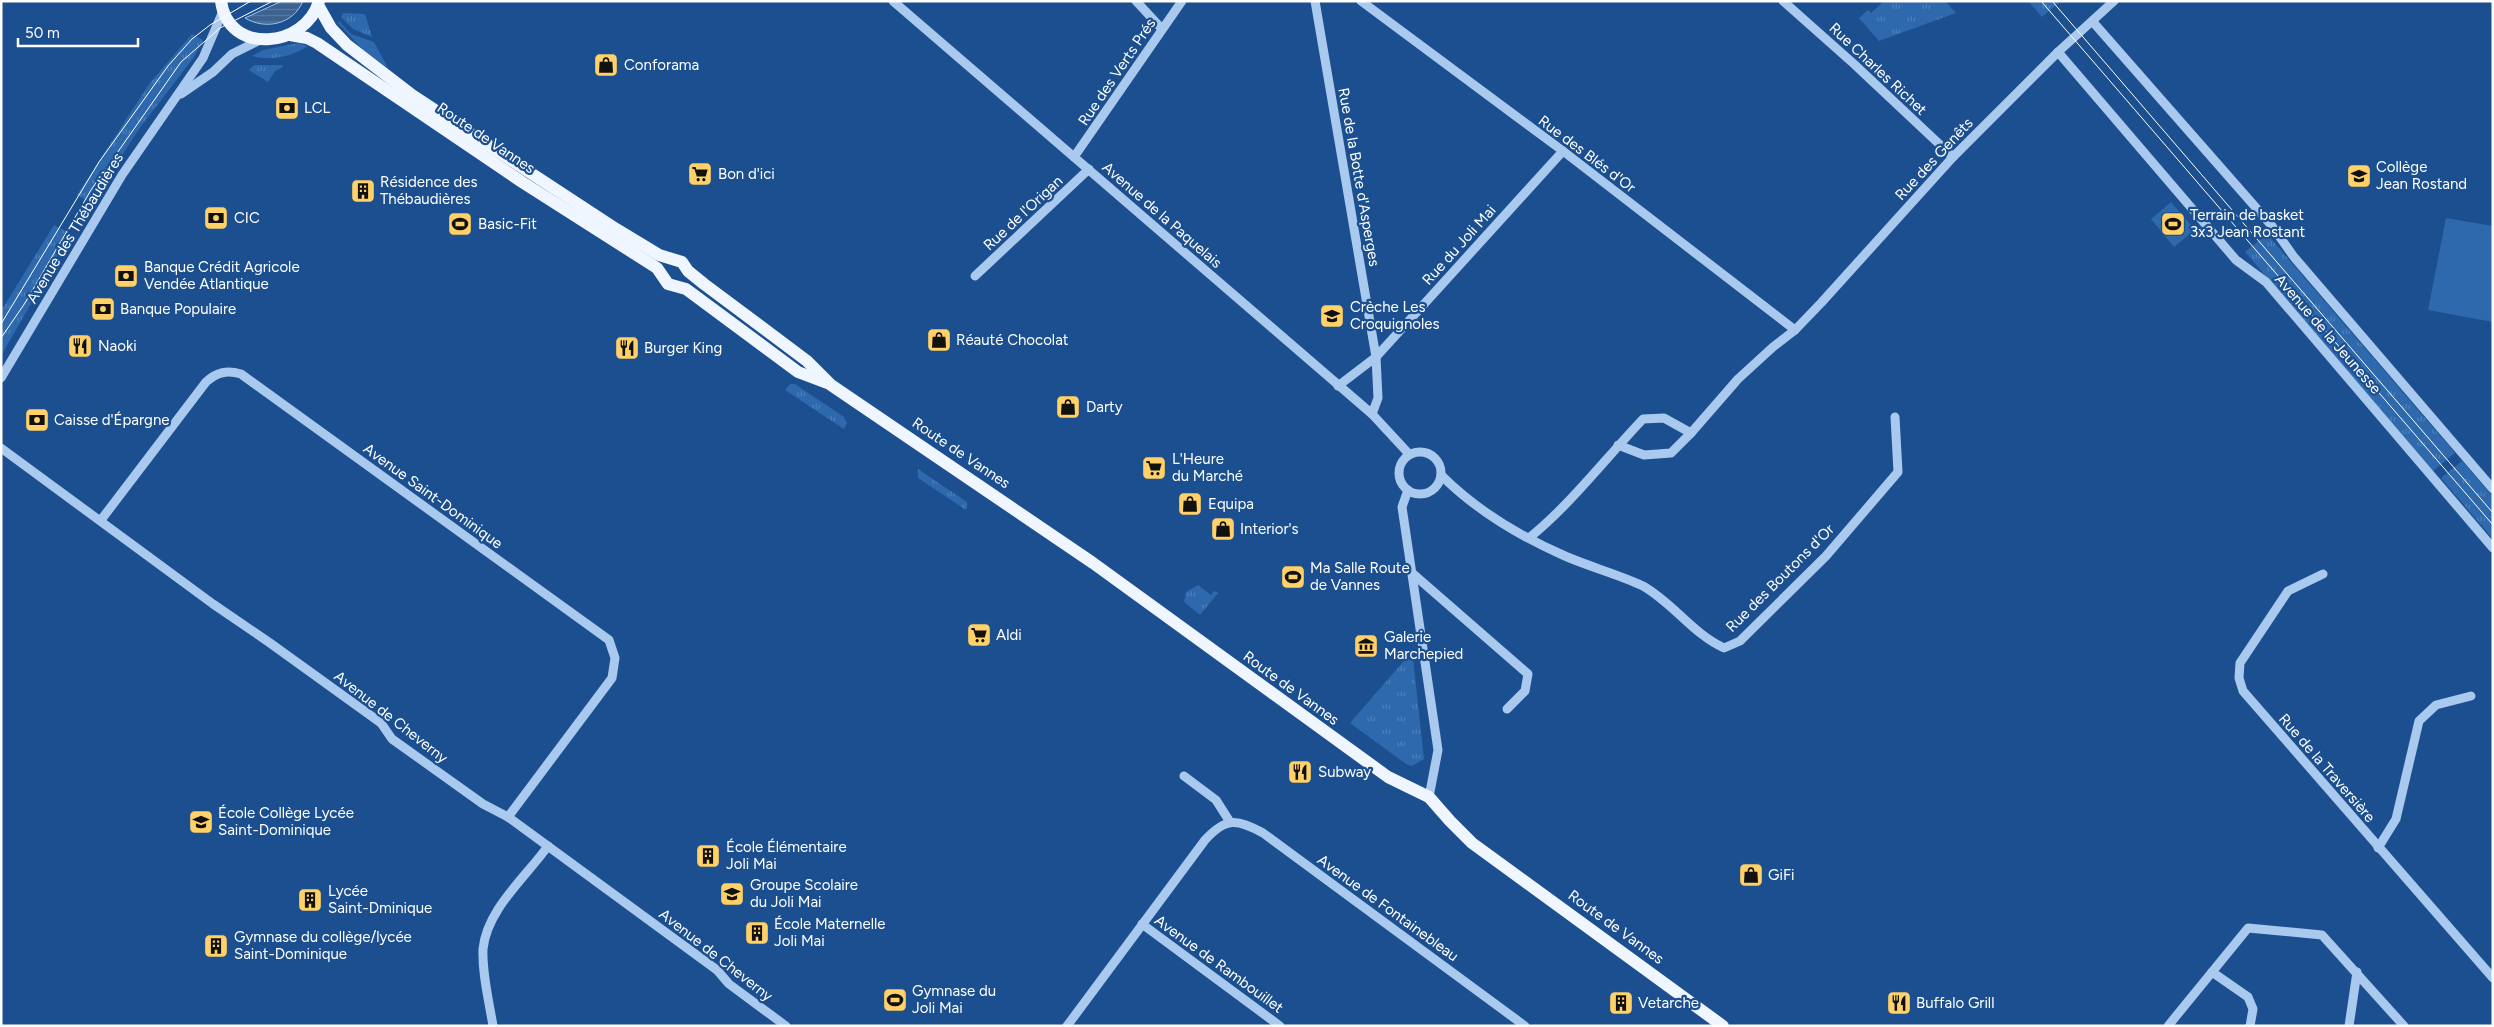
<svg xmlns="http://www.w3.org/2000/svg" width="2494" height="1027" font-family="Figtree,sans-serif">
	<defs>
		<pattern id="grass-tufts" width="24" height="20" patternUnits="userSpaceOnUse" patternTransform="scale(1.25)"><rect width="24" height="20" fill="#2e69ad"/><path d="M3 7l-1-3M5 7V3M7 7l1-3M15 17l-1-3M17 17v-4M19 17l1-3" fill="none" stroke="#4d80b9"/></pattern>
		<pattern id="water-rules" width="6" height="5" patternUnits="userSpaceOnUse" patternTransform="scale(1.25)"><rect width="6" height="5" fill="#3c6290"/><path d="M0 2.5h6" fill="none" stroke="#597aa1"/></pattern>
	</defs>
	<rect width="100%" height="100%" fill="#1b4f8f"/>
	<!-- grass -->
	<g fill="url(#grass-tufts)">
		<polygon points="1884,1 1945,1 1956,13 1879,41 1859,18 1868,10 1871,13"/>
		<polygon points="2028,1 2061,1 2042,17"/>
		<polygon points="343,13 365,14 372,37 353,29 341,17"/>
		<polygon points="339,21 351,34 374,42 388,68 362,49 338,23"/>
		<polygon points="192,34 203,40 194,57 139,129 91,203 77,195 149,84"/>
		<path d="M 298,43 L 308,46 C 291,57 272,61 252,56 L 263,50 Z"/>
		<polygon points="254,65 282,65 283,67 275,71 268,82 249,70"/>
		<polygon points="54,225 71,234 1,356 1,311"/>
		<polygon points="2267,234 2455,453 2433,471 2245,252"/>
		<polygon points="790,384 795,384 844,417 847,423 844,429 785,390"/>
		<polygon points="2462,461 2493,497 2493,539 2441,478"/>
		<polygon points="918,469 967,502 966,510 918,478"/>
		<polygon points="1198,585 1211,595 1214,591 1218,593 1200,615 1184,602 1186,592"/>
		<polygon points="1409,655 1413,659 1424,759 1412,766 1406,764 1350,723"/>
	</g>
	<!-- pitch -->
	<g fill="#2e69ad">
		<polygon points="2171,202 2195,230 2174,247 2151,219"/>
		<polygon points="2446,218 2493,226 2493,322 2428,310"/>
	</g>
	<!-- water -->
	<path fill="url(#water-rules)" stroke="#9cc4f0" d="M 282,1 L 303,1 C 293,25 265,30 245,18 Z"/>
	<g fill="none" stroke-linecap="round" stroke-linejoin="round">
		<!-- minor -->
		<g stroke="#a9c9ee" stroke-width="9">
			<polyline points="893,1 1372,414 1409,454"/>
			<polyline points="1136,1 1162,29"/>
			<polyline points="1315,1 1376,357 1378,398 1372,414"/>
			<polyline points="1361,1 1563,151 1795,330"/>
			<polyline points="1783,1 1854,64 1953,157"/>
			<polyline points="2093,22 2272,226 2294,257 2493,489"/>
			<polyline points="2058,52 2236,260 2266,282 2493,548"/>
			<polyline points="181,94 213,72 232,54 260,40"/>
			<polyline points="1074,157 1182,1"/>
			<polyline points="975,276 1089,169"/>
			<polyline points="1,378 122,175 203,58 223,11"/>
			<polyline points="1338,386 1376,357 1563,151"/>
			<polyline points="1691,433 1738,379 1773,347 1795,330 1821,303 1953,157 2058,52 2114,1"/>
			<polyline points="1,448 213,604 270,643 381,723 392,739 483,804 508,817 717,970 729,984 786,1026"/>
			<circle cx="1420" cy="473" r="21"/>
			<path d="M 1441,475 C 1476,510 1519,536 1565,556 C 1590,567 1618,574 1643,586 C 1673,603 1693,634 1724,648 L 1740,641 L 1826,556 L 1898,472 L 1895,417"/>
			<polyline points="1408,490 1402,507 1438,750 1429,797"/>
			<path d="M 101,520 L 206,382 C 217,372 227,370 241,374 L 609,640 L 615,658 L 612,678 L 508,817"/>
			<path d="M 1529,538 C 1570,505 1606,458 1643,419 L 1664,418 L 1691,433 L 1671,453 L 1644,455 L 1618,445"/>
			<polyline points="1412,573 1528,674 1525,691 1507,709"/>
			<polyline points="2323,574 2288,591 2240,663 2239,678 2243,691 2493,978"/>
			<polyline points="1184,776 1216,800 1230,822"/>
			<polyline points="2378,848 2396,819 2419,721 2436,705 2471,696"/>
			<polyline points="1142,924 1280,1026"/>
			<polyline points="2212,972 2248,997 2253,1009 2250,1026"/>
			<path d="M 493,1026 C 489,1001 482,974 483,949 C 487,909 526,877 548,846"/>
			<path d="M 1067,1026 L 1205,840 C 1226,817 1237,819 1263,833 L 1525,1026"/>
			<polyline points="2168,1026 2248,928 2322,935 2404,1026"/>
			<polyline points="2349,1026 2357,972"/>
		</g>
		<!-- major -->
		<g stroke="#f0f6ff" stroke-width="12">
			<path d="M 221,1 C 228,56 306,48 319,1"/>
			<polyline points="318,5 331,28 347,45 412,95 616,229 659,255 682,262 688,271 704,284 807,361 831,385 1093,563 1388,777 1429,797 1450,821 1472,843 1723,1026"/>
			<polyline points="290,35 307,38 317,43 522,182 657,268 668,284 686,289 798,372 827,383"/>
		</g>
		<!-- tram -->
		<g stroke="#fff" stroke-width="1">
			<polyline points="2041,1 2493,525"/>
			<polyline points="2052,1 2493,513"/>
			<polyline points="1,324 99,162 168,66 192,39 210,25 251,1"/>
			<polyline points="1,338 25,303 91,190 181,62 220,28 273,1"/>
		</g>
	</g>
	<!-- icons -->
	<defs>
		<symbol id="shop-square" viewBox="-11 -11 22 22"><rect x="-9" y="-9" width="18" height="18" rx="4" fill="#ffd166" stroke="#1b4f8f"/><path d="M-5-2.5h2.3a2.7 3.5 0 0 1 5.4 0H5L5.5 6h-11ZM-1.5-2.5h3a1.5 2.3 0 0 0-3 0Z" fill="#111"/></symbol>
		<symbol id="bank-square" viewBox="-11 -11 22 22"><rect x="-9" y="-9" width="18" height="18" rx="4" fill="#ffd166" stroke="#1b4f8f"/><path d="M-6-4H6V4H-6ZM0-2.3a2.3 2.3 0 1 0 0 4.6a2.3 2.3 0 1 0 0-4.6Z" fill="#111"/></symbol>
		<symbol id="supermarket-square" viewBox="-11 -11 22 22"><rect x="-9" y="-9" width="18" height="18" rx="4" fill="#ffd166" stroke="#1b4f8f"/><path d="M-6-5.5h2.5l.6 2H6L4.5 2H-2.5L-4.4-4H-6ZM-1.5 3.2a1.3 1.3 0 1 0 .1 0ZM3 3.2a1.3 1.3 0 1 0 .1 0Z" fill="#111"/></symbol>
		<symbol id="school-square" viewBox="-11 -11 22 22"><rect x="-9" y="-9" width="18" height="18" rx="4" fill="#ffd166" stroke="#1b4f8f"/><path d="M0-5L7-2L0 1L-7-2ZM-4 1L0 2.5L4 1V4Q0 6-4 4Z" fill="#111"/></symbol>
		<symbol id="building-square" viewBox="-11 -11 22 22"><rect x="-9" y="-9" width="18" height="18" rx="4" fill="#ffd166" stroke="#1b4f8f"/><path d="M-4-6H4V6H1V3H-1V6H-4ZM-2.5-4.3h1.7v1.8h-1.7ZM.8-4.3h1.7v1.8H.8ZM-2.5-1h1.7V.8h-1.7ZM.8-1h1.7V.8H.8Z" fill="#111"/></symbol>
		<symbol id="stadium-square" viewBox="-11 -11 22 22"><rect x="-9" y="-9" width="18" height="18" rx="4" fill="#ffd166" stroke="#1b4f8f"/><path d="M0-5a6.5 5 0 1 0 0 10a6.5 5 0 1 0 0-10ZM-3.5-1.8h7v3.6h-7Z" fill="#111"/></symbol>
		<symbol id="restaurant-square" viewBox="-11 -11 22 22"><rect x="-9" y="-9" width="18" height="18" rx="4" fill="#ffd166" stroke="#1b4f8f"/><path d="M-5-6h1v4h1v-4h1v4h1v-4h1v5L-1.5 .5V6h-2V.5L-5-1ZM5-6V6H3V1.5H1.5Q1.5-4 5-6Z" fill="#111"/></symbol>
		<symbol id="museum-square" viewBox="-11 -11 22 22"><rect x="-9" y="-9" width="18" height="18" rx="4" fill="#ffd166" stroke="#1b4f8f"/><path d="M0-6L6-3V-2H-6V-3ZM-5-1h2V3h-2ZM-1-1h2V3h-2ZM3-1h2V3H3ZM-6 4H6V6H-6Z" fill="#111"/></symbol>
	</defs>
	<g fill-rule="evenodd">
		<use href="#shop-square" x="592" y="51" width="28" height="28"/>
		<use href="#bank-square" x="273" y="94" width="28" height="28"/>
		<use href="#supermarket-square" x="686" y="160" width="28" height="28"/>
		<use href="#school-square" x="2345" y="162" width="28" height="28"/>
		<use href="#building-square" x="349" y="177" width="28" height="28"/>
		<use href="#bank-square" x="202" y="204" width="28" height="28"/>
		<use href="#stadium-square" x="446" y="210" width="28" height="28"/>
		<use href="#stadium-square" x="2159" y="210" width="28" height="28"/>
		<use href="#bank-square" x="112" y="262" width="28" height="28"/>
		<use href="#bank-square" x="89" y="295" width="28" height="28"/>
		<use href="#school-square" x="1318" y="302" width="28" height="28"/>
		<use href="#shop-square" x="925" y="326" width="28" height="28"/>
		<use href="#restaurant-square" x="66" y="332" width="28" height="28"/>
		<use href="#restaurant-square" x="613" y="334" width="28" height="28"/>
		<use href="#shop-square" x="1054" y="393" width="28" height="28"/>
		<use href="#bank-square" x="23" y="406" width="28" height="28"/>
		<use href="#supermarket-square" x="1140" y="454" width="28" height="28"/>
		<use href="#shop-square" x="1176" y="490" width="28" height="28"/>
		<use href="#shop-square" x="1209" y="515" width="28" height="28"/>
		<use href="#stadium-square" x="1279" y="563" width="28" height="28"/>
		<use href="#supermarket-square" x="965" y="621" width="28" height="28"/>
		<use href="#museum-square" x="1352" y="632" width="28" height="28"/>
		<use href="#restaurant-square" x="1286" y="758" width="28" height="28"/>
		<use href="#school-square" x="187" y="808" width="28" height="28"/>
		<use href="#building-square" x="694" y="842" width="28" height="28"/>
		<use href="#shop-square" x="1737" y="861" width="28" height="28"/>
		<use href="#school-square" x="718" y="880" width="28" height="28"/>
		<use href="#building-square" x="296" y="886" width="28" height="28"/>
		<use href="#building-square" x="743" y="919" width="28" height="28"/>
		<use href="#building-square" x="202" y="932" width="28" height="28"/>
		<use href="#stadium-square" x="881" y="986" width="28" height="28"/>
		<use href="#building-square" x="1607" y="989" width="28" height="28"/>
		<use href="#restaurant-square" x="1885" y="989" width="28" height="28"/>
	</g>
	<g text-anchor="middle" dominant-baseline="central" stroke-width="4.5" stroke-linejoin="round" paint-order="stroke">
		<!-- poi labels -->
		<g font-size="15" fill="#fff" stroke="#1b4f8f" text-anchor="start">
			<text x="624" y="65">Conforama</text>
			<text x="304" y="108">LCL</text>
			<text x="2376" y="167">Collège<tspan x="2376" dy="17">Jean Rostand</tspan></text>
			<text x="718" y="174">Bon d'ici</text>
			<text x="380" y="182">Résidence des<tspan x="380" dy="17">Thébaudières</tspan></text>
			<text x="2190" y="215">Terrain de basket<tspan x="2190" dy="17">3x3 Jean Rostant</tspan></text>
			<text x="234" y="218">CIC</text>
			<text x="478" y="224">Basic-Fit</text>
			<text x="144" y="267">Banque Crédit Agricole<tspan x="144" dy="17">Vendée Atlantique</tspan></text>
			<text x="1350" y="307">Crèche Les<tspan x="1350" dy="17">Croquignoles</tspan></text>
			<text x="120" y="309">Banque Populaire</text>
			<text x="956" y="340">Réauté Chocolat</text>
			<text x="98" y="346">Naoki</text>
			<text x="644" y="348">Burger King</text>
			<text x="1086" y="407">Darty</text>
			<text x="54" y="420">Caisse d'Épargne</text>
			<text x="1172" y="459">L'Heure<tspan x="1172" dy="17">du Marché</tspan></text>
			<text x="1208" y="504">Equipa</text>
			<text x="1240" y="529">Interior's</text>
			<text x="1310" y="568">Ma Salle Route<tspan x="1310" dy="17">de Vannes</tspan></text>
			<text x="996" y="635">Aldi</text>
			<text x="1384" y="637">Galerie<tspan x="1384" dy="17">Marchepied</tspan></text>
			<text x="1318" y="772">Subway</text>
			<text x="218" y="813">École Collège Lycée<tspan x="218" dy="17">Saint-Dominique</tspan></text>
			<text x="726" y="847">École Élémentaire<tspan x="726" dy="17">Joli Mai</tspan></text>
			<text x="1768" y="875">GiFi</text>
			<text x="750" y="885">Groupe Scolaire<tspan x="750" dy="17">du Joli Mai</tspan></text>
			<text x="328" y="891">Lycée<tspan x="328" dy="17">Saint-Dminique</tspan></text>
			<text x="774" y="924">École Maternelle<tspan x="774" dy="17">Joli Mai</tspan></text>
			<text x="234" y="937">Gymnase du collège/lycée<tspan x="234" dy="17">Saint-Dominique</tspan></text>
			<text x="912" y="991">Gymnase du<tspan x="912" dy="17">Joli Mai</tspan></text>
			<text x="1638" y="1003">Vetarche</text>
			<text x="1916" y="1003">Buffalo Grill</text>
		</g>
		<!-- street labels -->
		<g font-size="15" fill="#fff" stroke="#1b4f8f">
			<text transform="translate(1878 69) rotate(43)">Rue Charles Richet</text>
			<text transform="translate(1117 72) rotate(-56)">Rue des Verts Prés</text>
			<text transform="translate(486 138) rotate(34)">Route de Vannes</text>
			<text transform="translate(1587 154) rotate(37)">Rue des Blés d'Or</text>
			<text transform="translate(1934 159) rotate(-47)">Rue des Genêts</text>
			<text transform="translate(1359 177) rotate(80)">Rue de la Botte d'Asperges</text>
			<text transform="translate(1023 213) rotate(-43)">Rue de l'Origan</text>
			<text transform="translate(1162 215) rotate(41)">Avenue de la Paquelais</text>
			<text transform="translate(75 228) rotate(-59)">Avenue des Thébaudières</text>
			<text transform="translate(1459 245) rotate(-48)">Rue du Joli Mai</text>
			<text transform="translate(2328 334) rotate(49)">Avenue de la Jeunesse</text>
			<text transform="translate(961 453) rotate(34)">Route de Vannes</text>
			<text transform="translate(433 496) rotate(36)">Avenue Saint-Dominique</text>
			<text transform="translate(1780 578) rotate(-45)">Rue des Boutons d'Or</text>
			<text transform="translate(1291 688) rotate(36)">Route de Vannes</text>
			<text transform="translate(391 717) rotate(38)">Avenue de Cheverny</text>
			<text transform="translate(2327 768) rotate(49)">Rue de la Traversière</text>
			<text transform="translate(1388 908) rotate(36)">Avenue de Fontainebleau</text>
			<text transform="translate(1616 927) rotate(36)">Route de Vannes</text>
			<text transform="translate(716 955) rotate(38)">Avenue de Cheverny</text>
			<text transform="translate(1219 964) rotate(36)">Avenue de Rambouillet</text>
		</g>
	</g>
	<!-- border -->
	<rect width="2494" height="1027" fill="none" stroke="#ffffff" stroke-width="5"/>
	<!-- scale -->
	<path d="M18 38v8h120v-8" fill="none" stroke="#ffffff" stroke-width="2.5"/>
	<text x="25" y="38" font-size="15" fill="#ffffff" stroke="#1b4f8f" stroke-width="4" paint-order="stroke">50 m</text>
</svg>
